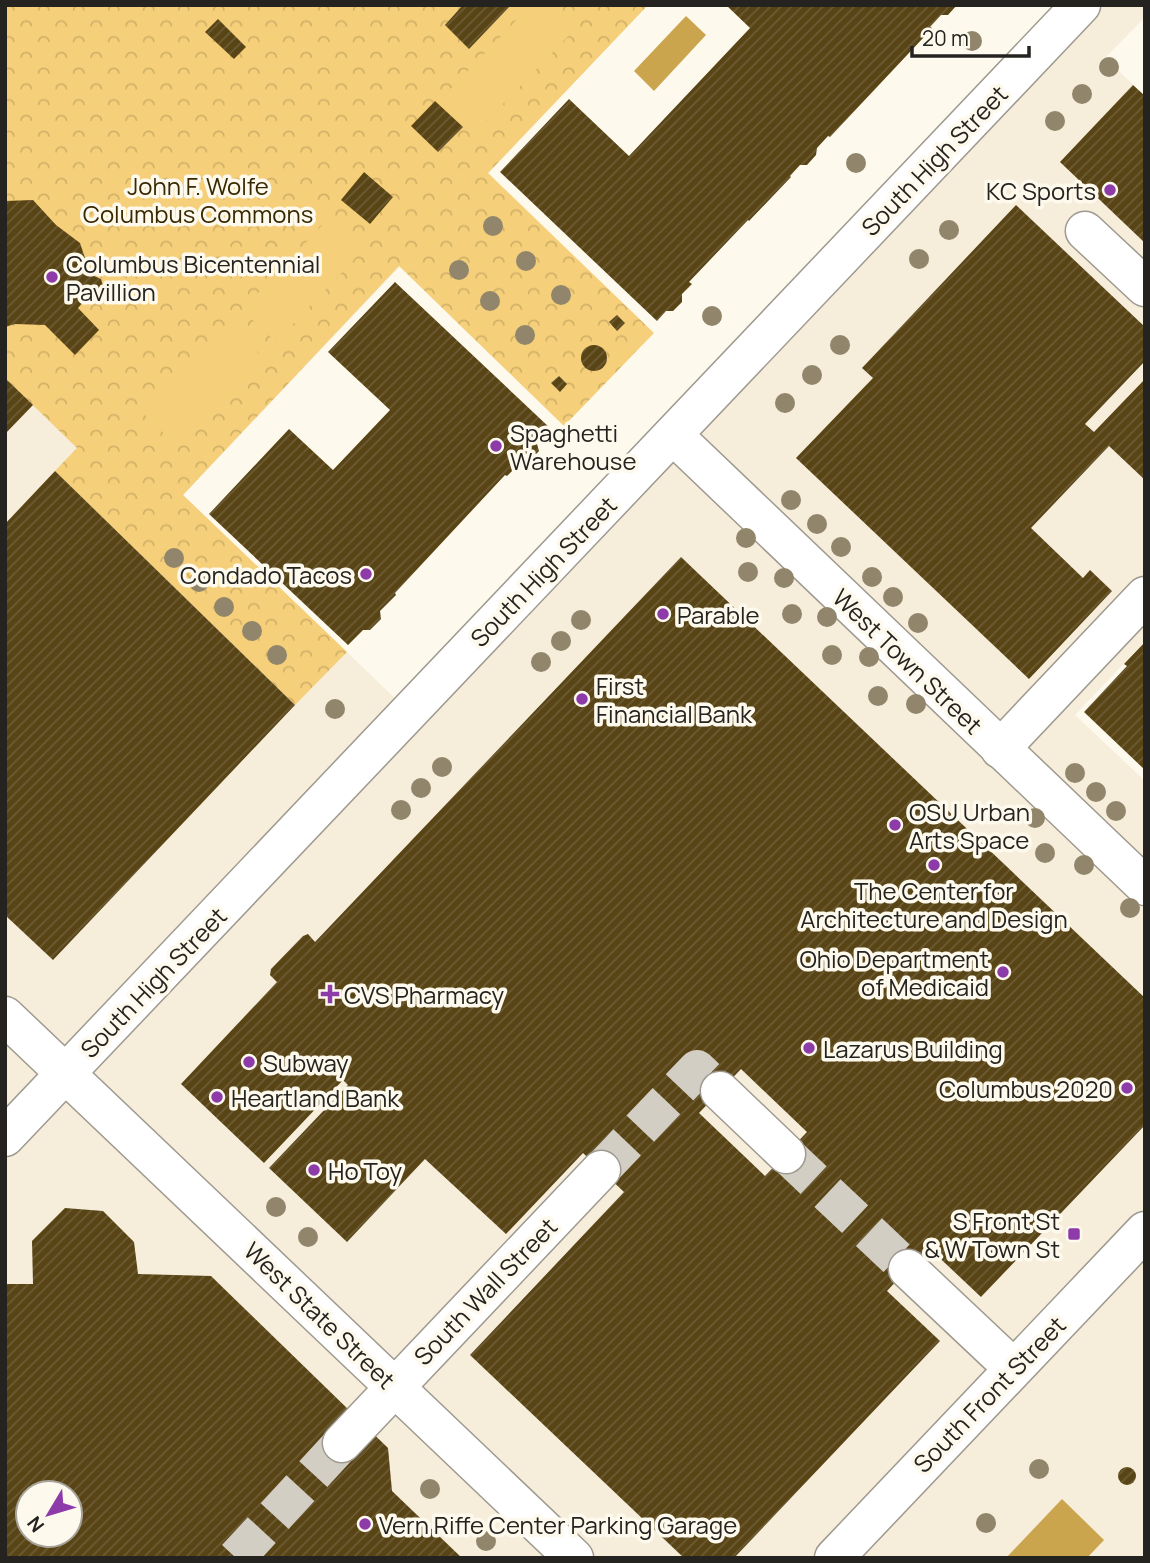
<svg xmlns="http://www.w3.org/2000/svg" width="1150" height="1563" font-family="Manrope,sans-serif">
	<defs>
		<pattern id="park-crowns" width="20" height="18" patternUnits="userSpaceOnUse" patternTransform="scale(1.75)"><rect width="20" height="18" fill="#f5cf79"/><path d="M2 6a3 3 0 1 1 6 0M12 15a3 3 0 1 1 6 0" fill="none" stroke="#d2b168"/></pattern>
		<pattern id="building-hatch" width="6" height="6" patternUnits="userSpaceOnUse" patternTransform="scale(1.75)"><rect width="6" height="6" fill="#584414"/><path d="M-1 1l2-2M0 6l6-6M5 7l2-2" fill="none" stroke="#6c5c36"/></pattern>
	</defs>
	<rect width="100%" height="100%" fill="#fef9ed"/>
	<!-- built -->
	<path fill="#f6eddb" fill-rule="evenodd" d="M 5,5 L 648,5 L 183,495 L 400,703 L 1065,5 L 1145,5 L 1145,17 L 1105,58 L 1145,96 L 1145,641 L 1075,715 L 1145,781 L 1145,1558 L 5,1558 ZM 28,1493 L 70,1493 L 70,1535 L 28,1535 Z"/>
	<!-- park -->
	<polygon fill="url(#park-crowns)" points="5,5 648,5 488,173 654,333 564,426 399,266 183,495 347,652 295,705 55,471 77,448 5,378"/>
	<!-- garden -->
	<g fill="#f5cf79">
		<polygon points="531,5 548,5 574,30 475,133 440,100"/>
		<polygon points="328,219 362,251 276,342 242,310"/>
		<polygon points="229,325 262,357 178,447 145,415"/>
	</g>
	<!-- water -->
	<g fill="#cba54d">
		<polygon points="686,16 706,35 654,91 634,71"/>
		<polygon points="1062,1499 1104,1540 1087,1558 1006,1558"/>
	</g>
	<!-- building -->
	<g fill="url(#building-hatch)" fill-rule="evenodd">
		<polygon points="463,5 511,5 469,49 445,25"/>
		<polygon points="726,5 957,5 948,15 941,15 930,27 932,28 924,37 830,137 828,136 817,148 816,155 807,165 800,165 790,176 791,177 749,221 748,220 689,282 692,284 682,294 682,302 673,311 666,311 657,321 500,172 569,99 629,156 750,28"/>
		<polygon points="218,19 246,47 234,59 205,32"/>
		<polygon points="1133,85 1145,96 1145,243 1060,162"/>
		<polygon points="435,101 463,127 438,152 411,126"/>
		<polygon points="364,172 393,197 370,224 341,200"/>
		<polygon points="33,200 56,225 80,243 86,261 94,276 101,279 106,297 91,293 78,308 99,330 75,355 45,325 15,324 5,327 5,201"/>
		<polygon points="1016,205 1145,327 1145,361 1085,424 1094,432 1145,379 1145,480 1109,446 1031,528 1083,578 1090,570 1112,591 1029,679 796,458 873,378 862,368"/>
		<polygon points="395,282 551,429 537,444 539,451 528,463 521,462 507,476 505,475 395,593 396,595 380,611 381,619 370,630 363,630 348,645 209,514 289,429 333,470 390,410 328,352"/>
		<polygon points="617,315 625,323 617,331 609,322"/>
		<circle cx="594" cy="358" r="13"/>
		<polygon points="559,376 567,384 560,392 551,383"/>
		<polygon points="5,378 33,405 5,434"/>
		<polygon points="55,471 295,705 53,960 5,915 5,524"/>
		<path d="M 681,557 L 1145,998 L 1145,1125 L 981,1297 L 928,1247 L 887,1291 L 940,1341 L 734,1558 L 684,1558 L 470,1355 L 624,1192 L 583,1153 L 506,1234 L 425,1159 L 347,1242 L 269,1168 L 348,1085 L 343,1080 L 264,1163 L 181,1084 L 277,982 L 270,975 L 271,969 L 303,936 L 308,934 L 315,942 ZM 741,1069 L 807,1132 L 765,1176 L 699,1113 Z"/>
		<polygon points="1145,642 1145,770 1084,712 1127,666 1124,664"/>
		<path d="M 65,1208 L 103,1211 L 134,1242 L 138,1274 L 211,1276 L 388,1448 L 392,1491 L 462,1558 L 5,1558 L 5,1284 L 33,1284 L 32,1241 ZM 28,1493 L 70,1493 L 70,1535 L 28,1535 Z"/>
		<circle cx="1127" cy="1476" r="9"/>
	</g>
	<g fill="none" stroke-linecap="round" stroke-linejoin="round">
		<!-- minor-tunnel -->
		<g stroke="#d3cec4" stroke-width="38" stroke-dasharray="38 19" stroke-linecap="butt">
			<polyline points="786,1154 908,1269"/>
			<polyline points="601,1170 697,1069 720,1091"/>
			<polyline points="236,1558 342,1443"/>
		</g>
		<defs>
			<g id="minor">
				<polyline points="1085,231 1145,287"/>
				<polyline points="673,435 1145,886"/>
				<polyline points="1000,749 1145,596"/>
				<polyline points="5,1016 574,1558"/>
				<polyline points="720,1091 786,1154"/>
				<polyline points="908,1269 1013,1368"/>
				<polyline points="342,1443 601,1170"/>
				<polyline points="834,1558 1145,1231"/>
			</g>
			<polyline id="major" points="5,1137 1081,5"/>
		</defs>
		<!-- minor casing -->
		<use href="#minor" stroke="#9f9a90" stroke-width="41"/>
		<!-- major casing -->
		<use href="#major" stroke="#9f9a90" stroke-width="41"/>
		<!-- minor -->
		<use href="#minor" stroke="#fff" stroke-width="38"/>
		<!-- major -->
		<use href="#major" stroke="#fff" stroke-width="38"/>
	</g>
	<!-- trees -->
	<g fill="#91866b">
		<circle cx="972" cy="41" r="10"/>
		<circle cx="1109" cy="67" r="10"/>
		<circle cx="1082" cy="94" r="10"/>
		<circle cx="1055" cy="121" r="10"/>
		<circle cx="856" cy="163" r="10"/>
		<circle cx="493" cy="226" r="10"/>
		<circle cx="949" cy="230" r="10"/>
		<circle cx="919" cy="259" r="10"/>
		<circle cx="526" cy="261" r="10"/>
		<circle cx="459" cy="270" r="10"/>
		<circle cx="561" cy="295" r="10"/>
		<circle cx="490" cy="301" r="10"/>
		<circle cx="712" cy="316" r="10"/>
		<circle cx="525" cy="335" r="10"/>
		<circle cx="840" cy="345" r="10"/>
		<circle cx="812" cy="375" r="10"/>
		<circle cx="785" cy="403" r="10"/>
		<circle cx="791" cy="500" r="10"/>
		<circle cx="817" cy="524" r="10"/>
		<circle cx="746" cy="538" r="10"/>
		<circle cx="841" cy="547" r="10"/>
		<circle cx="174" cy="558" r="10"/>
		<circle cx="748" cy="572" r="10"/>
		<circle cx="872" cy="577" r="10"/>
		<circle cx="784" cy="578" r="10"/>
		<circle cx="199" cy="582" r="10"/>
		<circle cx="893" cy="597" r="10"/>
		<circle cx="224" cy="607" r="10"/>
		<circle cx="792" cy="614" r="10"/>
		<circle cx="827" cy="617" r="10"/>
		<circle cx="581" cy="620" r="10"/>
		<circle cx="918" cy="623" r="10"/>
		<circle cx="252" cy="631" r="10"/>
		<circle cx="561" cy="641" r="10"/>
		<circle cx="277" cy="655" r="10"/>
		<circle cx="832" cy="655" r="10"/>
		<circle cx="869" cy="657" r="10"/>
		<circle cx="541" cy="662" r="10"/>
		<circle cx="878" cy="696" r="10"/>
		<circle cx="916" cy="704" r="10"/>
		<circle cx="335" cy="709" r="10"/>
		<circle cx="442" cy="767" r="10"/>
		<circle cx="1075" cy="773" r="10"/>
		<circle cx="421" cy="788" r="10"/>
		<circle cx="1096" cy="792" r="10"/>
		<circle cx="401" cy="810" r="10"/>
		<circle cx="1116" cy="811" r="10"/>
		<circle cx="1035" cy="818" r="10"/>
		<circle cx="1045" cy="853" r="10"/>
		<circle cx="1084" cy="865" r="10"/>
		<circle cx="1130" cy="908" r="10"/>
		<circle cx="276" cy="1207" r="10"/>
		<circle cx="308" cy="1237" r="10"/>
		<circle cx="1039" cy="1469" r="10"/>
		<circle cx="430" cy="1489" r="10"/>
		<circle cx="986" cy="1523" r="10"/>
		<circle cx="486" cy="1541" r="10"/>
	</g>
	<!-- markers -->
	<g fill="#8e3baa" stroke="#fef9ed" stroke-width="2.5">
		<circle cx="1110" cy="190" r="7"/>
		<circle cx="52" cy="277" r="7"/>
		<circle cx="496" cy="446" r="7"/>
		<circle cx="366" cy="574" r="7"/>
		<circle cx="663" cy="614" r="7"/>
		<circle cx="582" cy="699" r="7"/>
		<circle cx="895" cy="825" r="7"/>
		<circle cx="934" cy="865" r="7"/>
		<circle cx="1003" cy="972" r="7"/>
		<path d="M326.5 983.5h7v7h7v7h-7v7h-7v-7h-7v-7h7z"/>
		<circle cx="809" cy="1048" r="7"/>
		<circle cx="249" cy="1062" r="7"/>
		<circle cx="1127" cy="1088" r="7"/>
		<circle cx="217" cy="1097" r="7"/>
		<circle cx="314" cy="1170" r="7"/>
		<rect x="1067" y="1227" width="14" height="14" rx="3.5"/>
		<circle cx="365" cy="1524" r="7"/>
	</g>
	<g text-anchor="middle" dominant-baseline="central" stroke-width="7" stroke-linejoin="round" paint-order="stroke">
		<!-- street labels -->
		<g font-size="24" fill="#25231f" stroke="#fef9ed">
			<text transform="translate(934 160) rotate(-46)">South High Street</text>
			<text transform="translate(543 571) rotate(-46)">South High Street</text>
			<text transform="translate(908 661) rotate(44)">West Town Street</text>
			<text transform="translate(153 982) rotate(-46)">South High Street</text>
			<text transform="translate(485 1291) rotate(-46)">South Wall Street</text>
			<text transform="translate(320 1315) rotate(44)">West State Street</text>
			<text transform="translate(989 1394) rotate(-46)">South Front Street</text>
		</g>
		<!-- park labels -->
		<g font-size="24" fill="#382801" stroke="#fef9ed">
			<text x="198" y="185">John F. Wolfe<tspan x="198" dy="28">Columbus Commons</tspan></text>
		</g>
		<!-- poi labels -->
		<g font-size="24" fill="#25231f" stroke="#fef9ed" text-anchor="start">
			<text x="1096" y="190" text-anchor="end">KC Sports</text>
			<text x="66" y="263">Columbus Bicentennial<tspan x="66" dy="28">Pavillion</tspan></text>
			<text x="510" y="432">Spaghetti<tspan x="510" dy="28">Warehouse</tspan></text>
			<text x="352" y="574" text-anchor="end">Condado Tacos</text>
			<text x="677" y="614">Parable</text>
			<text x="596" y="685">First<tspan x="596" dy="28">Financial Bank</tspan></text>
			<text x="909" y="811">OSU Urban<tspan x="909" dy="28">Arts Space</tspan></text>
			<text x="934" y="890" text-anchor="middle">The Center for<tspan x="934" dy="28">Architecture and Design</tspan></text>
			<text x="989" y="958" text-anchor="end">Ohio Department<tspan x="989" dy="28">of Medicaid</tspan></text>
			<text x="344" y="994">CVS Pharmacy</text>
			<text x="823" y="1048">Lazarus Building</text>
			<text x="263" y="1062">Subway</text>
			<text x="1113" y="1088" text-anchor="end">Columbus 2020</text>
			<text x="231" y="1097">Heartland Bank</text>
			<text x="328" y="1170">Ho Toy</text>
			<text x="1060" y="1220" text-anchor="end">S Front St<tspan x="1060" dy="28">&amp; W Town St</tspan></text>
			<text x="379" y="1524">Vern Riffe Center Parking Garage</text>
		</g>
	</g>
	<!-- border -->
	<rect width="1150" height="1563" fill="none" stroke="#25231f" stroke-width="14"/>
	<!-- north arrow -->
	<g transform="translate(49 1514) rotate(232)"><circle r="33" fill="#fef9ed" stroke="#a7a39b" stroke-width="2"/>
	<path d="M0-5L12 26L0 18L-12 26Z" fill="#8e3baa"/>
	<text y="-10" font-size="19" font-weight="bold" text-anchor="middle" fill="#25231f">N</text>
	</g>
	<!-- scale -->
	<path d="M912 46v10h117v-10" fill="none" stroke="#25231f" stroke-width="3.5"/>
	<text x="922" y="46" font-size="21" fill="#25231f" stroke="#fef9ed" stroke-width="5" paint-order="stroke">20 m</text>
</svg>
